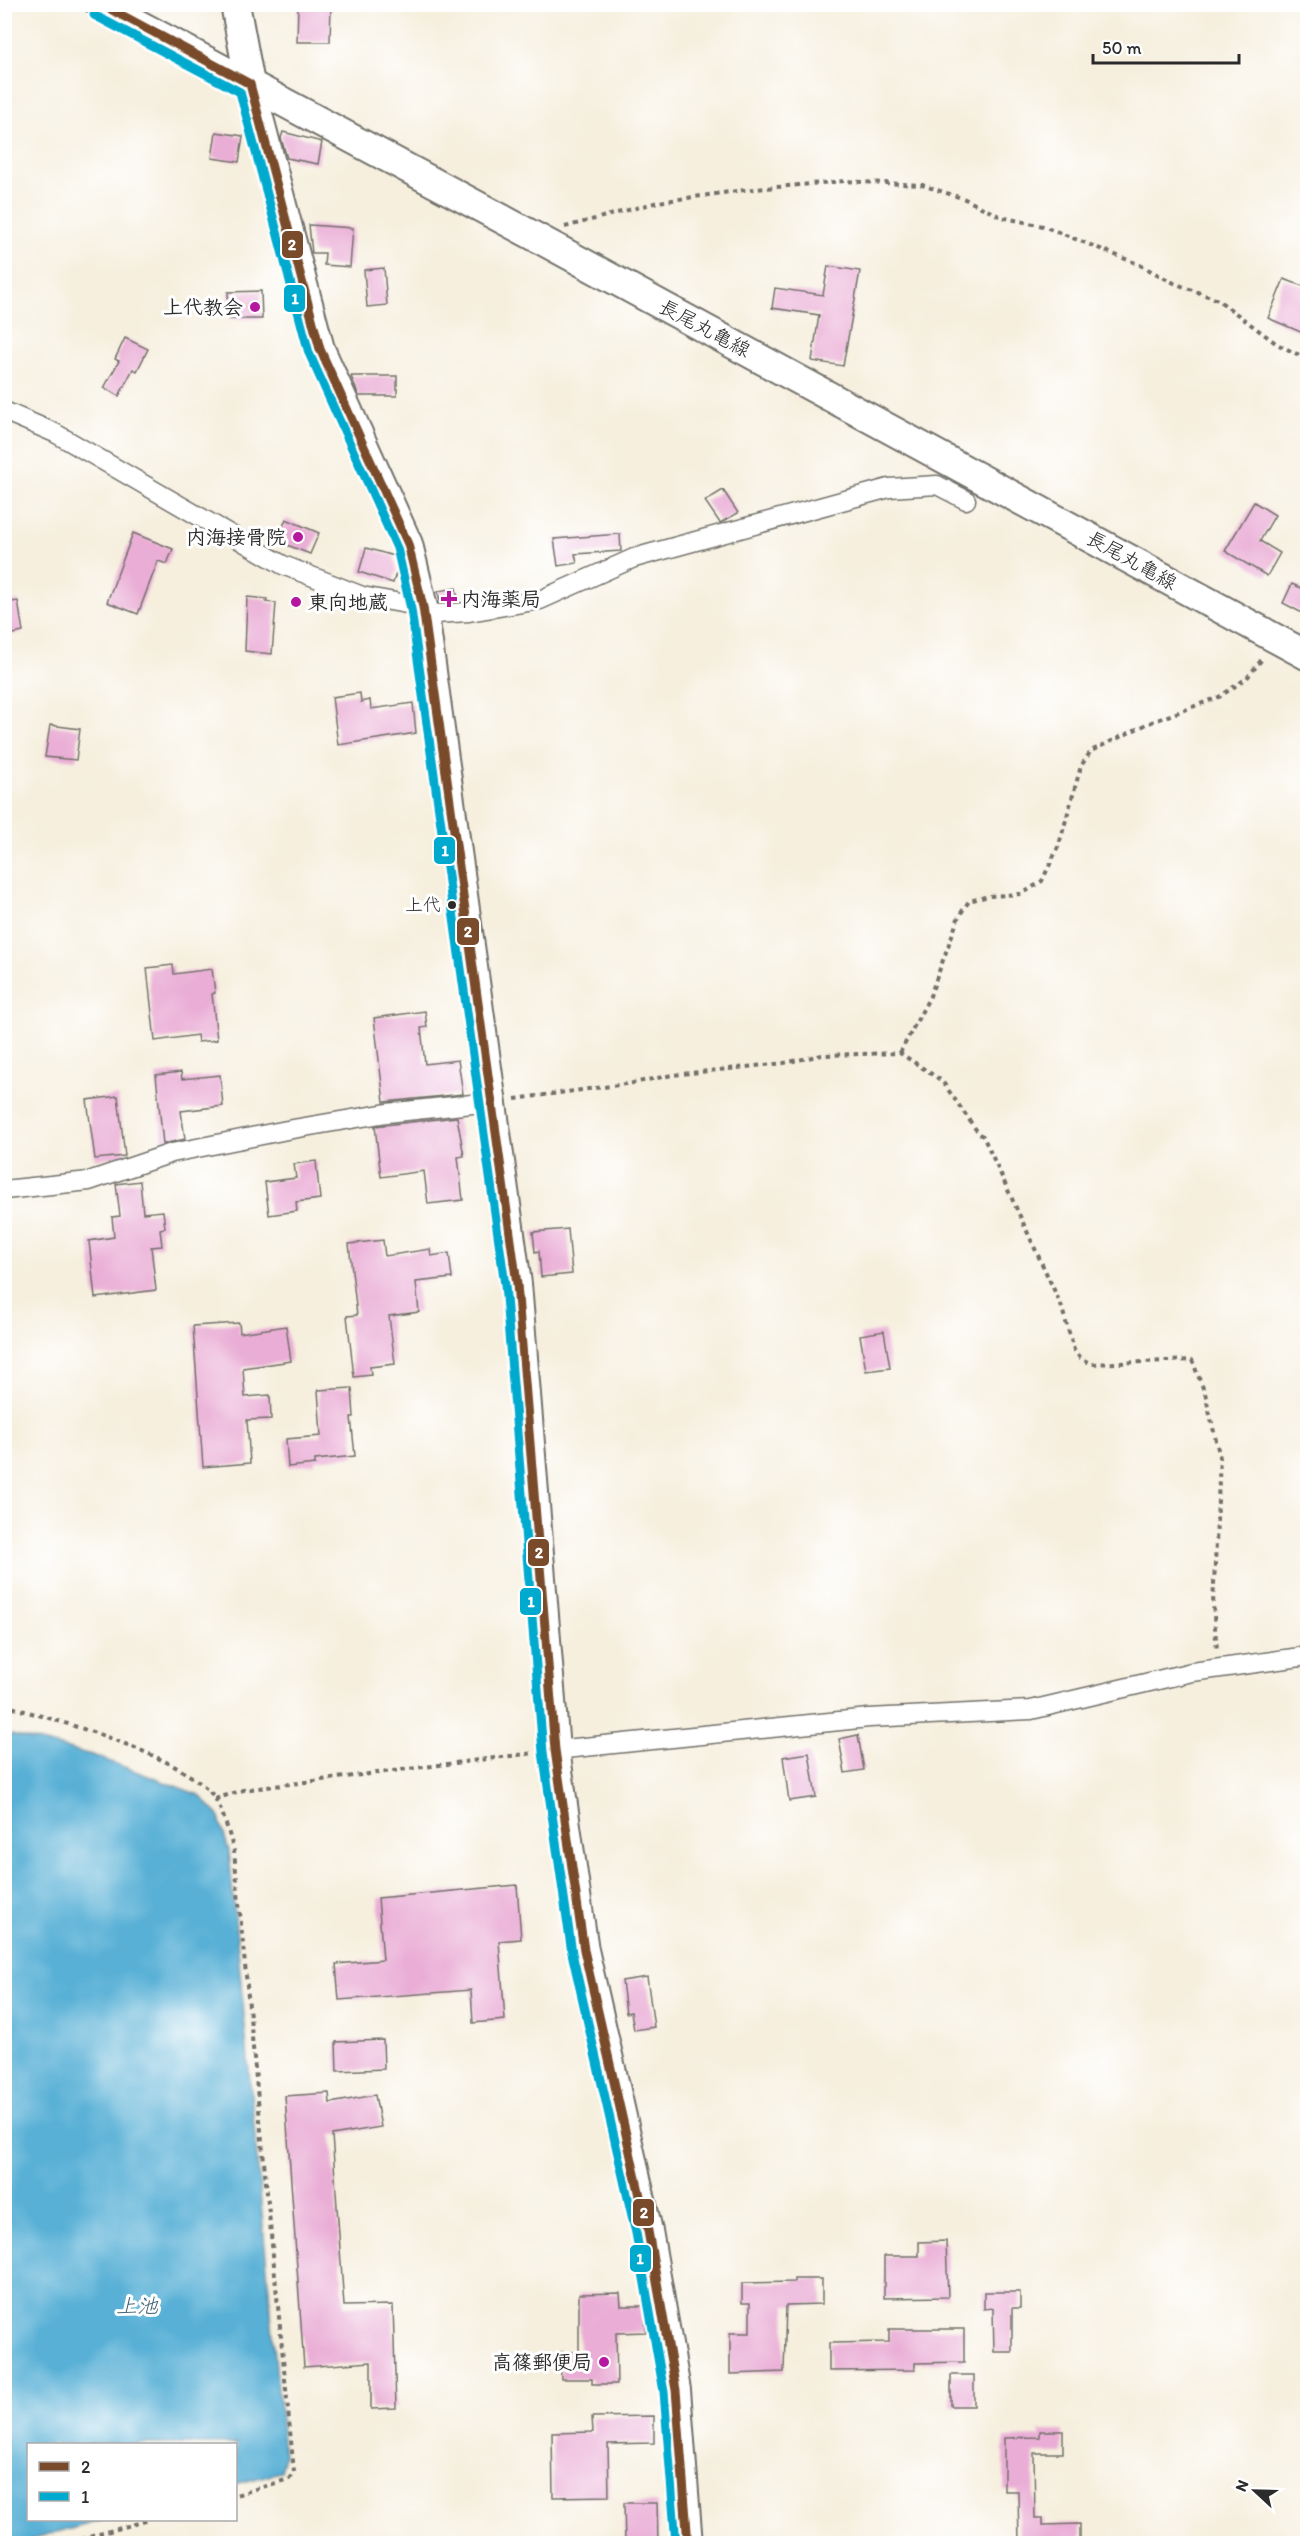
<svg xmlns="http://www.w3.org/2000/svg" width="1312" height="2548" font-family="Itim,'Klee One',sans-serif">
	<rect width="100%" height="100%" fill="#fff"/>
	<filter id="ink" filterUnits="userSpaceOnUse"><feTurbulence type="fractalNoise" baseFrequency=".0167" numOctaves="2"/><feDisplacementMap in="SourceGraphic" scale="12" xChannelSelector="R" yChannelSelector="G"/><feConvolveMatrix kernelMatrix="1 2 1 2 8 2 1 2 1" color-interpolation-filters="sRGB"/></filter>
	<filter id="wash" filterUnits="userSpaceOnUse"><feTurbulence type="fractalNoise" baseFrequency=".008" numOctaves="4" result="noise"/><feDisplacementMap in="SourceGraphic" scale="24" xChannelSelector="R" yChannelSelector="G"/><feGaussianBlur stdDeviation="1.35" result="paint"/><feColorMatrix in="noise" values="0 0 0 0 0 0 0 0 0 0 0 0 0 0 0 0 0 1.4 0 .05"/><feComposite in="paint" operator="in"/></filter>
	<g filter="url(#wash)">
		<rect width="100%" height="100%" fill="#f6efde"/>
		<!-- water -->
		<polygon fill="#59b0d6" stroke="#426e80" stroke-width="1.5" points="4,1733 92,1755 199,1795 218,1815 229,1851 284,2455 280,2472 236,2484 236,2444 28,2444 28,2520 103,2520 15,2544 4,2543"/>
		<g id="blocks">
			<!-- building -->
			<g fill="#eaaed6">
				<polygon points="298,4 331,4 330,42 297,42"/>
				<polygon points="216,132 243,136 239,162 212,158"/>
				<polygon points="283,132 322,142 318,164 287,158 281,138"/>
				<polygon points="309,225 353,228 350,267 324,265 325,253 312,253"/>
				<polygon points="828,266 860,271 843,366 812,361 819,315 772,308 775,288 823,295"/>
				<polygon points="384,268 387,305 367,307 364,270"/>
				<polygon points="1284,279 1308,288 1308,322 1303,333 1268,318"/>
				<polygon points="261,291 262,319 229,319 228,292"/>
				<polygon points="125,338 148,349 137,371 133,369 119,396 104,388 119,361 115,359"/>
				<polygon points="351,376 397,376 397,396 359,396"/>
				<polygon points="723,490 738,513 720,523 705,501"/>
				<polygon points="1254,502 1275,515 1260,541 1280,553 1267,576 1225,551"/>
				<polygon points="286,519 319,533 310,554 277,541"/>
				<polygon points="133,533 173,549 167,564 158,561 138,614 107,602"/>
				<polygon points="620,534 621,551 575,554 577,563 558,566 554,539"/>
				<polygon points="366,548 394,556 397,570 393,583 359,572"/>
				<polygon points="1292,584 1308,591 1308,602 1302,613 1283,603"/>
				<polygon points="456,588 458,601 440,602 438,591"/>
				<polygon points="247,597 267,599 266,602 276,603 272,654 245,651"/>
				<polygon points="18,601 23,632 4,636 4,603"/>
				<polygon points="360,693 361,702 370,700 371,709 413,703 416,733 338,745 332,697"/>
				<polygon points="50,725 80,729 76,760 45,757"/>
				<polygon points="173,965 174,974 212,969 215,993 212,994 217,1040 198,1042 197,1035 155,1041 147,968"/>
				<polygon points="425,1011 427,1027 421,1028 425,1064 458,1060 463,1094 384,1102 374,1018"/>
				<polygon points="181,1072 182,1079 220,1075 223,1106 181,1111 185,1139 163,1144 156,1075"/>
				<polygon points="118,1096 125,1156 95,1159 87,1100"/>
				<polygon points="457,1117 464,1156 458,1157 463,1200 428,1204 424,1171 381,1177 375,1126"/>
				<polygon points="316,1161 320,1199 296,1202 297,1211 269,1215 265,1182 296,1178 294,1164"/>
				<polygon points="140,1181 143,1213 163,1211 165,1228 160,1229 162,1246 151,1247 156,1290 95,1298 89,1241 114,1237 112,1217 120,1216 116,1184"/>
				<polygon points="568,1229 572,1274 541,1277 539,1251 535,1252 533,1232"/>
				<polygon points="383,1240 385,1256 430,1249 431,1256 449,1253 452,1278 416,1282 419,1312 389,1316 395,1364 370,1367 371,1375 354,1377 347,1316 357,1315 349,1244"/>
				<polygon points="239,1323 240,1333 286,1326 291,1361 243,1368 245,1397 270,1395 271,1419 247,1420 250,1463 203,1467 193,1326"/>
				<polygon points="884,1331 890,1368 866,1371 860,1335"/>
				<polygon points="352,1388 354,1417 351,1417 355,1456 315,1460 315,1464 288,1467 286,1439 321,1436 318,1390"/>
				<polygon points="858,1735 864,1770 845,1773 839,1739"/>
				<polygon points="809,1753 816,1797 789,1801 783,1757"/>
				<polygon points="517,1885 521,1939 499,1941 505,2020 473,2023 471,1990 339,2000 336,1964 383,1960 378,1898"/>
				<polygon points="647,1977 654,2027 634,2030 631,2012 626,2013 622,1981"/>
				<polygon points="383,2040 384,2069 337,2071 336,2042"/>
				<polygon points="329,2093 330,2103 375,2095 381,2127 332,2135 344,2306 393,2305 396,2408 371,2409 371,2362 304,2367 285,2096"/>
				<polygon points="946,2241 948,2297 884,2298 884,2256 919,2256 919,2242"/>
				<polygon points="794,2279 822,2279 822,2304 786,2305 784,2372 730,2374 730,2333 750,2333 750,2303 742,2303 742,2283 794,2282"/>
				<polygon points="984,2292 1020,2292 1020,2308 1012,2308 1012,2352 994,2352 993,2308 984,2309"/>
				<polygon points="620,2293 621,2306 644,2306 646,2332 616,2333 617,2384 592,2384 592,2379 561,2379 560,2352 579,2352 579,2294"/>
				<polygon points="889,2329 964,2329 964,2362 915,2363 915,2370 829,2371 829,2343 889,2342"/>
				<rect x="951" y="2375" width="23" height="31"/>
				<polygon points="654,2416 654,2443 608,2444 609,2496 553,2497 552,2433 593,2432 592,2417"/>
				<polygon points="1040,2431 1063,2431 1063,2453 1034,2453 1035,2519 1043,2519 1043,2525 1080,2524 1080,2544 1019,2544 1018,2491 1004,2491 1004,2438 1040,2437"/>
				<polygon points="624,2503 657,2503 658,2544 625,2544"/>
			</g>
		</g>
	</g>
	<g filter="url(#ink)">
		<use href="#blocks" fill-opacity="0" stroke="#72706a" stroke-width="1.5"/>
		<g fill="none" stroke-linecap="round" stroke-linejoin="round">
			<defs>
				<g id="street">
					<polyline points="4,411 55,433 283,565 362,596 423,607 435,614 469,612 540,600 634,558 889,488 937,485 966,500"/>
					<polyline points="4,1190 89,1181 172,1153 287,1130 387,1113 491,1102"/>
					<polyline points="555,1750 869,1718 1031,1710 1192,1672 1308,1656"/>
				</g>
				<g id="primary">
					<polyline points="100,4 532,235 1308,656"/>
					<polyline points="235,4 250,84 320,349 408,544 423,607 517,1284 555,1750 584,1950 648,2231 676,2390 688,2544"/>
				</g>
			</defs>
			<!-- street casing -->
			<use href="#street" stroke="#72706a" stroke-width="21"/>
			<!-- primary casing -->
			<use href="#primary" stroke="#72706a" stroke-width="32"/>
			<!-- path -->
			<g stroke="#72706a" stroke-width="4" stroke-dasharray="4.5 4.5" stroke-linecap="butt">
				<polyline points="565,227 658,202 744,190 844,181 922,185 965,199 1001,217 1043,226 1138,264 1174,283 1218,300 1277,344 1297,354 1308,357"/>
				<polyline points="900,1053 930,996 959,916 969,901 989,896 1022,894 1042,881 1059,845 1081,766 1091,751 1149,723 1219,697 1247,678 1263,658"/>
				<polyline points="515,1099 633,1083 672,1075 784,1063 822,1055 900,1053 942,1081 979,1134 983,1136 1061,1305 1074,1350 1080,1358 1092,1364 1192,1360 1205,1393 1220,1458 1213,1605 1217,1650"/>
				<path d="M 4,1705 C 59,1721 172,1752 210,1792 C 222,1804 229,1835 234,1851 L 294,2472 L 289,2479 L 236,2495"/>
				<polyline points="215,1799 243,1790 534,1753"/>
				<polyline points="64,2544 149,2520"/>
			</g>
			<!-- street -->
			<use href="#street" stroke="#fff" stroke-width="18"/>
			<!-- primary -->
			<use href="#primary" stroke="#fff" stroke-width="28"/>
			<defs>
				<polyline id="bus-1" points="101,4 250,84 320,349 408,544 423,607 517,1284 555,1750 584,1950 648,2231 676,2390 688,2544"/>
				<polyline id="bus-2" points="94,15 240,92 309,353 397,548 411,609 505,1285 543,1752 572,1953 636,2233 664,2392 676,2544"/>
			</defs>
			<!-- bus-1 casing -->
			<use href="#bus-1" stroke="#fff" stroke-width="14"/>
			<!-- bus-2 casing -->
			<use href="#bus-2" stroke="#fff" stroke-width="14"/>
			<!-- bus-1 -->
			<use href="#bus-1" stroke="#7a4b2a" stroke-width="9"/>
			<!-- bus-2 -->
			<use href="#bus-2" stroke="#00a9ce" stroke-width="9"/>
		</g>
	</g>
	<!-- markers -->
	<g fill="#b5179e" stroke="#fff" stroke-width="2">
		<circle cx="255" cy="307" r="6"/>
		<circle cx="298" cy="537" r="6"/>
		<path d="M446 590h6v6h6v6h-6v6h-6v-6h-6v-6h6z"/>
		<circle cx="296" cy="602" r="6"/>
		<circle cx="604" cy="2362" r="6"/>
	</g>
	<circle fill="#2b2b2b" stroke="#fff" stroke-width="2" cx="452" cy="905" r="5"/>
	<g text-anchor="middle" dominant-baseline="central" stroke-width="6" stroke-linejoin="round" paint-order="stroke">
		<!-- bus labels -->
		<g font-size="18" fill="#2b2b2b" stroke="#fff" text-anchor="end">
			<text x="441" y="905">上代</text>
		</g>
		<!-- poi labels -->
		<g font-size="20" font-weight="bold" fill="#2b2b2b" stroke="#fff" text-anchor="end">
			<text x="243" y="307">上代教会</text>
			<text x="286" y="537">内海接骨院</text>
			<text x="461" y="599" text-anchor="start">内海薬局</text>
			<text x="308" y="602" text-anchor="start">東向地蔵</text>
			<text x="592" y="2362">高篠郵便局</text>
		</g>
		<!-- street labels -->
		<g font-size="20" fill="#2b2b2b" stroke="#fff">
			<text transform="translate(705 328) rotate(28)">長尾丸亀線</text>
			<text transform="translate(1132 560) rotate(29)">長尾丸亀線</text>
		</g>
		<!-- water labels -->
		<g font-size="21" font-style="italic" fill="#3d606f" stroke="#fff">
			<text x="137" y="2305">上池</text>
		</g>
	</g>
	<g stroke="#fff" stroke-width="2">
		<rect x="281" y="230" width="23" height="29" rx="6" fill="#7a4b2a"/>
		<rect x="283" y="284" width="23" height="29" rx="6" fill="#00a9ce"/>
		<rect x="433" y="836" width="23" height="29" rx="6" fill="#00a9ce"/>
		<rect x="456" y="917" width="24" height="29" rx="6" fill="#7a4b2a"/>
		<rect x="527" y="1538" width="23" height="29" rx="6" fill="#7a4b2a"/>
		<rect x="519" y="1587" width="23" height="29" rx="6" fill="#00a9ce"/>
		<rect x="632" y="2198" width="23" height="29" rx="6" fill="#7a4b2a"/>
		<rect x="629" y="2244" width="23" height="29" rx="6" fill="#00a9ce"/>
	</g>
	<g font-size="16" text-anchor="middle" font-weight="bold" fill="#fff">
		<text x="292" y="250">2</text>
		<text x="295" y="304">1</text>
		<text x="445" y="856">1</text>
		<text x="468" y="937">2</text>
		<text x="539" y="1558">2</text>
		<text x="531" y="1607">1</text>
		<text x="644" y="2218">2</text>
		<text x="640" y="2264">1</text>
	</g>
	<!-- margin -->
	<rect width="1312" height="2548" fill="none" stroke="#fff" stroke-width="24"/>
	<!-- legend -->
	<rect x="27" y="2443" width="210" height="78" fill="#ffffff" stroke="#aaaaaa" stroke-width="1.5"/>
	<rect x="39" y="2462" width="30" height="9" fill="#7a4b2a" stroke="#aaaaaa" stroke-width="1.5"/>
	<text x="81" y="2473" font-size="18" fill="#2b2b2b">2</text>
	<rect x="39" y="2492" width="30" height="9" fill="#00a9ce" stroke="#aaaaaa" stroke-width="1.5"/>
	<text x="81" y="2503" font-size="18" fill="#2b2b2b">1</text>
	<!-- north arrow -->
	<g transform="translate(1255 2491) rotate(292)" stroke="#ffffff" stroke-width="4.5" paint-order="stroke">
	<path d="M0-4.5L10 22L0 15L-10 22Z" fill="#2b2b2b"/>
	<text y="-9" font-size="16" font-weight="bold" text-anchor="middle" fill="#2b2b2b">N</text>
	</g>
	<!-- scale -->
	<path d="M1093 54v9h146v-9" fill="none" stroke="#2b2b2b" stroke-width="3"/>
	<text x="1102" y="54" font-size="18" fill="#2b2b2b" stroke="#ffffff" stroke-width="4.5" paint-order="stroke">50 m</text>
</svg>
